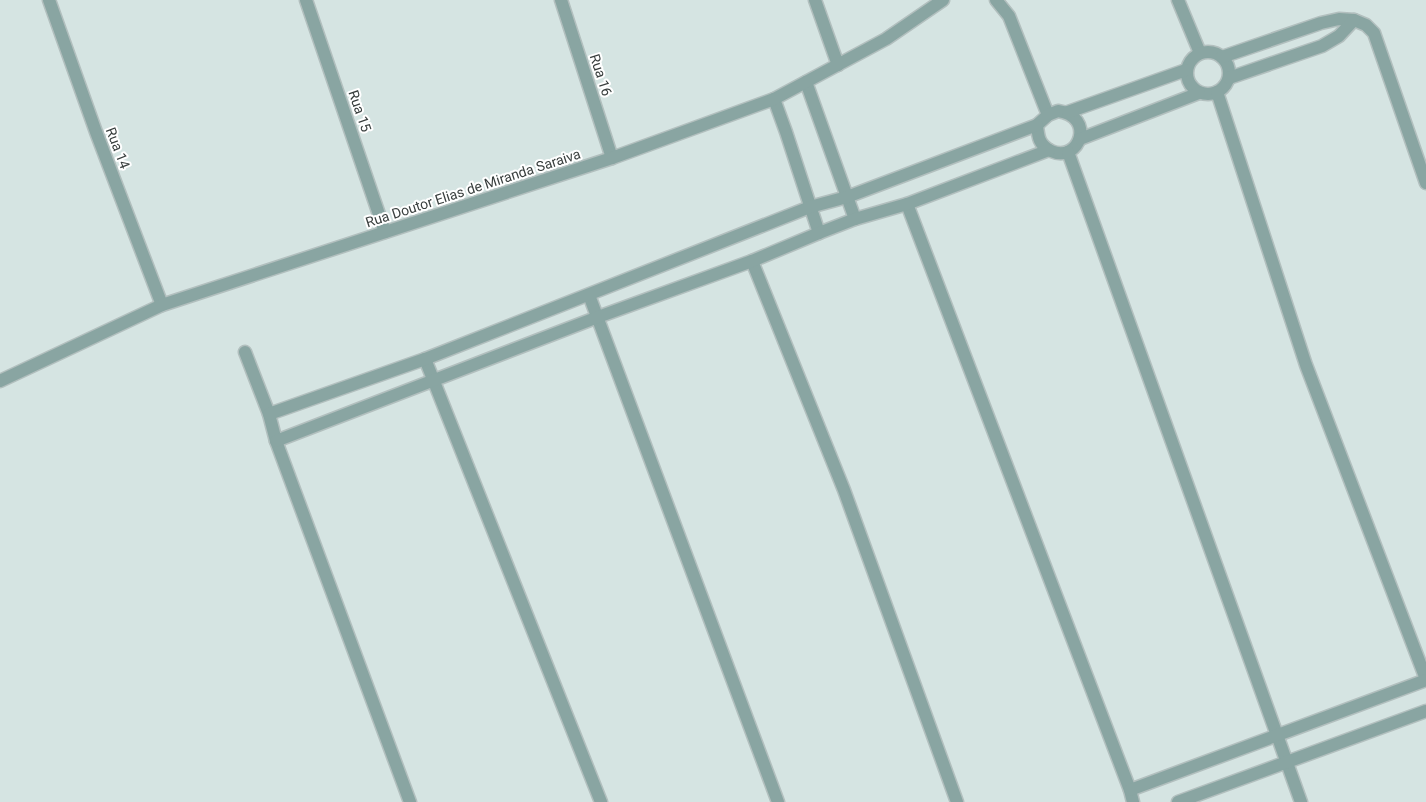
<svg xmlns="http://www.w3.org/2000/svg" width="1426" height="802" font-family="Roboto,sans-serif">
	<rect width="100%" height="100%" fill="#d5e4e2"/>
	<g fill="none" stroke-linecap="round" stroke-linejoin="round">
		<defs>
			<g id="minor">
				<polyline points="49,0 96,132 162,305"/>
				<polyline points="306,0 385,232"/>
				<polyline points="561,0 612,158"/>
				<polyline points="815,0 838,65"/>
				<polyline points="996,0 1009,16 1048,115"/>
				<polyline points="1178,0 1200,53"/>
				<circle cx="1208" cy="73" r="21"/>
				<polyline points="1222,57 1321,23 1339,19 1354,20 1366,25 1374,33 1426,183"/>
				<polyline points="1229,78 1322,46 1339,36 1354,20"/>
				<polyline points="806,82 855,219"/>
				<polyline points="1217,92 1306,365 1426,679"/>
				<polyline points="774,99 786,132 819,233"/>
				<path d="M 1058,111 C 1096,116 1080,164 1051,151 C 1039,145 1038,137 1037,125 L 1048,115 Z"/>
				<polyline points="1068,112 1186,70"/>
				<polyline points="1080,139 1199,93"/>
				<polyline points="1068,152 1301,802"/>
				<polyline points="907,204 1130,790 1133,802"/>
				<polyline points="752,261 844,490 957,802"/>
				<polyline points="589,295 778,802"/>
				<polyline points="245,352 269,414 276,441 410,802"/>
				<polyline points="425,359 601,802"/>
				<polyline points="0,381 162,305 612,158 774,99 886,39 943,0"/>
				<polyline points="269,414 425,359 810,207 847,197 1037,125"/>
				<polyline points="276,441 598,317 752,261 819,233 855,219 907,204 1049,150"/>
				<polyline points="1130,790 1426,680"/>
				<polyline points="1178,802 1426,711"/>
			</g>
		</defs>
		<!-- minor casing -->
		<use href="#minor" stroke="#b2bfbe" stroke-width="15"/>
		<!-- minor -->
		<use href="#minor" stroke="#89a5a2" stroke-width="12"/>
	</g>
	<g text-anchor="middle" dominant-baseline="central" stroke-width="4" stroke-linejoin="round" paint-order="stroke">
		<!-- street labels -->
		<g font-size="14" fill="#383e3d" stroke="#fff">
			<text transform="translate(601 75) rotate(72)">Rua 16</text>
			<text transform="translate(360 111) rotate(71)">Rua 15</text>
			<text transform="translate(118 148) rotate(69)">Rua 14</text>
			<text transform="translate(473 188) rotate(-18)">Rua Doutor Elias de Miranda Saraiva</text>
		</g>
	</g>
</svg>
